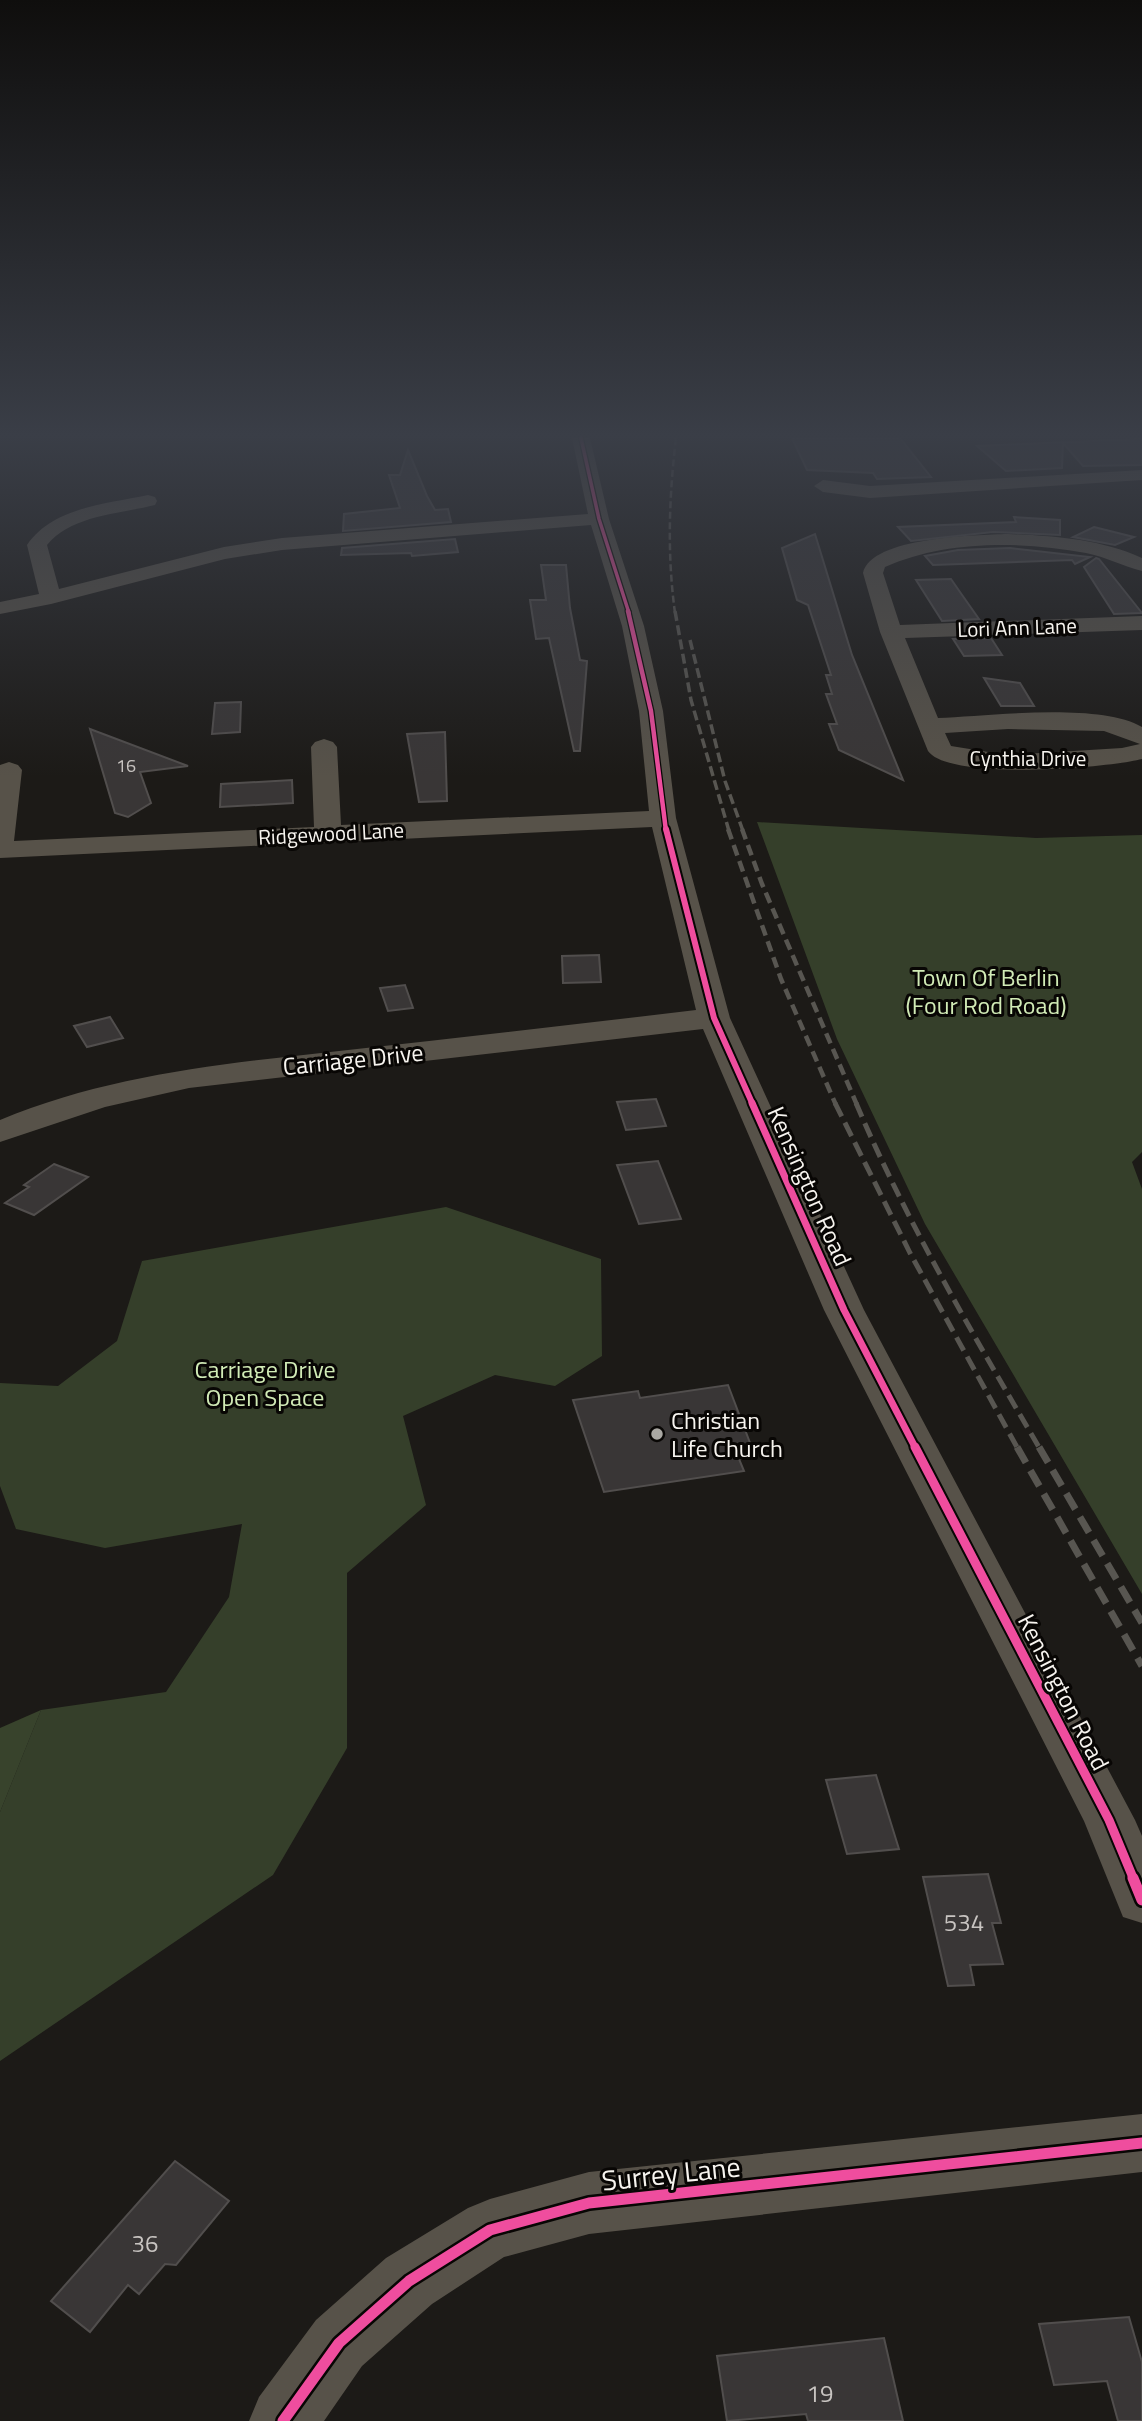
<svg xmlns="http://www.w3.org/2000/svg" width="1142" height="2421" font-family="'Titillium Web',sans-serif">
	<rect width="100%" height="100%" fill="#1c1a17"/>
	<!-- green -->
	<g fill="#353f2a">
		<polygon points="757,822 1036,838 1142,835 1142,1152 1132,1162 1142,1189 1142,1594 925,1224 837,1039"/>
		<polygon points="446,1207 601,1259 602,1356 555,1386 495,1375 403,1416 426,1505 347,1573 347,1748 273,1875 0,2061 0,1812 41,1710 166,1692 229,1597 242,1524 105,1548 16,1529 0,1486 0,1383 58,1386 117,1341 142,1261"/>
	</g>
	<!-- forest -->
	<polygon fill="#38432c" points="41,1710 0,1812 0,1728"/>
	<!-- building -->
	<g fill="#393636" stroke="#514e4d" stroke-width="2">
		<polygon points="792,438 900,438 931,477 877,479 873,473 807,470"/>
		<polygon points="1142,439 1142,465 1083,466 1063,443 1062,468 1006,471 977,446"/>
		<polygon points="408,450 427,496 435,510 448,509 451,522 343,531 344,514 400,508 389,475 400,475"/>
		<polygon points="1014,517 1060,520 1060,535 993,532 911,541 898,527 1016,522"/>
		<polygon points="1094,527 1134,537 1115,545 1073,537"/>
		<polygon points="815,534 852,655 903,780 839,750 829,724 837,724 826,694 832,694 826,675 831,675 808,605 797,600 782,548"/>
		<polygon points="455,539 458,552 412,556 411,553 341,555 342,548"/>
		<polygon points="1010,548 1090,557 1075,564 1072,560 933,565 925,556 958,550"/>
		<polygon points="1096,558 1099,559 1142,613 1114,614 1084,567"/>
		<polygon points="541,565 566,565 570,608 580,660 587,661 580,751 574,751 549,638 536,639 530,600 546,600"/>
		<polygon points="951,579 960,592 979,619 942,621 916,580"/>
		<polygon points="991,638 1002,655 964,656 953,639"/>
		<polygon points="984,678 1020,683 1034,706 1001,706"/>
		<polygon points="241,702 240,732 212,734 215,703"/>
		<polygon points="90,729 188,766 140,772 151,803 128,817 115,813"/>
		<polygon points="445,732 447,801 419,802 407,734"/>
		<polygon points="292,780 293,803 220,807 221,784"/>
		<polygon points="599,955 601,982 563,983 562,956"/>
		<polygon points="405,985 413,1008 388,1011 380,988"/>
		<polygon points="110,1017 123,1038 87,1047 74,1026"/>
		<polygon points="656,1099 666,1126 626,1130 617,1102"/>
		<polygon points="658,1161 681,1219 639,1224 617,1165"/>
		<polygon points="54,1164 88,1177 34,1215 5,1203 29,1187 24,1185"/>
		<polygon points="728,1385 755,1456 739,1459 744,1471 604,1492 573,1400 638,1391 640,1398"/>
		<polygon points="876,1775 899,1849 847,1854 826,1780"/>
		<polygon points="988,1874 1001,1923 992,1923 1003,1964 970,1965 974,1985 948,1986 923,1877"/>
		<polygon points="175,2161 229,2201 176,2265 165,2264 139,2294 128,2285 90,2332 51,2301"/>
		<polygon points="1129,2317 1142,2362 1142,2421 1118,2421 1107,2381 1054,2385 1039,2324"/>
		<polygon points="884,2338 903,2421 808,2421 806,2414 727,2421 717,2356"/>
	</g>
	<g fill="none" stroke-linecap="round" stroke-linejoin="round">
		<!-- minor -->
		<g fill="#575249" fill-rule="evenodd">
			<path d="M 572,438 L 590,438 L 609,519 L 644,626 L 663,711 L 676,818 L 730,1018 L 864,1310 L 1135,1820 L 1142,1836 L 1142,1923 L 1123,1917 L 1084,1821 L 824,1310 L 703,1029 L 189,1088 L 105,1107 L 0,1142 L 0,1120 C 111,1074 230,1063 348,1050 C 464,1037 580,1024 696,1010 L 652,827 L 0,858 L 0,765 L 9,762 L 18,765 L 22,770 L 14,841 L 314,827 L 311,747 L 315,742 L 324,739 L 333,742 L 337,747 L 341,825 L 649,811 L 639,711 L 622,626 L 591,525 L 282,550 L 225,559 L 51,604 L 0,614 L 0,602 L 39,594 L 27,545 C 53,507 106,504 148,495 L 155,497 L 157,501 L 155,505 C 119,514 72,515 47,545 L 59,589 L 224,547 L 282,538 L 588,514 Z"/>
			<polygon points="1142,470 1142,480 870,498 823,492 814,486 823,480 870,486"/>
			<path d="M 1008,534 C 1054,536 1100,539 1142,558 L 1142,571 C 1123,566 1106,557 1086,553 C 1022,541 945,540 885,567 L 883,573 L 900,625 L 1142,616 L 1142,630 L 905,638 L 938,718 C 989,716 1099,702 1142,727 L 1142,759 C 1108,768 949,781 928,751 L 880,632 L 863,573 C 871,537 976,535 1008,534 ZM 1008,729 L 1104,731 L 1140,744 L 1122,748 L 1007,755 L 951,746 L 945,733 Z"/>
			<polygon points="1142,2114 1142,2172 589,2234 504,2257 432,2304 362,2366 324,2421 249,2421 259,2397 316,2320 386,2258 468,2208 490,2199 589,2172"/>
		</g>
		<!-- rail-far4 -->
		<path stroke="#585651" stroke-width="2.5" stroke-dasharray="7 3.5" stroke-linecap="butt" d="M 675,613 C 667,554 669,497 676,438"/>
		<!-- rail-far3 -->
		<g stroke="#585651" stroke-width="3.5" stroke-dasharray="10 4.5" stroke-linecap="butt">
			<polyline points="675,611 691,700 729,831"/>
			<polyline points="690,640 725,781 743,831"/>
		</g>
		<!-- rail-far2 -->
		<g stroke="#585651" stroke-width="4.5" stroke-dasharray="11 6" stroke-linecap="butt">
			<polyline points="728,829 781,979 836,1105"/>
			<polyline points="742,829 762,884 857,1105"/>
		</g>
		<!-- rail-far1 -->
		<g stroke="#585651" stroke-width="5" stroke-dasharray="15 7" stroke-linecap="butt">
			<polyline points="835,1103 910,1253 1018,1449"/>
			<path d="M 856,1103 C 907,1223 974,1336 1040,1449"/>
		</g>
		<!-- rail -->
		<g stroke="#585651" stroke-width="7" stroke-dasharray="18 9" stroke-linecap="butt">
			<polyline points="1017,1447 1142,1666"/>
			<polyline points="1039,1447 1142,1623"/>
		</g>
		<defs>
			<polyline id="cycleway-far5" points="581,438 599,519 629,613"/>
			<polyline id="cycleway-far4" points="628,611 651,711 666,831"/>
			<polyline id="cycleway-far3" points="666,829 714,1018 753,1105"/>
			<polyline id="cycleway-far2" points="752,1103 844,1310 916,1449"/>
			<polyline id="cycleway-far1" points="915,1447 1109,1820 1134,1880"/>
			<g id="cycleway">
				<polyline points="1133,1878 1142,1900"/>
				<polyline points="283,2421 339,2343 409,2281 490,2230 589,2203 1142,2143"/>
			</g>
		</defs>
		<!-- cycleway-far5 casing -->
		<use href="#cycleway-far5" stroke="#080604" stroke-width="6"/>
		<!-- cycleway-far4 casing -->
		<use href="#cycleway-far4" stroke="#080604" stroke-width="7"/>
		<!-- cycleway-far3 casing -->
		<use href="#cycleway-far3" stroke="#080604" stroke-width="10"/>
		<!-- cycleway-far2 casing -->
		<use href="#cycleway-far2" stroke="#080604" stroke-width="11"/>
		<!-- cycleway-far1 casing -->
		<use href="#cycleway-far1" stroke="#080604" stroke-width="13"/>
		<!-- cycleway casing -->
		<use href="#cycleway" stroke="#080604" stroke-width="16"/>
		<!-- cycleway-far5 -->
		<use href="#cycleway-far5" stroke="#ef4d9e" stroke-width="3.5"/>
		<!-- cycleway-far4 -->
		<use href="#cycleway-far4" stroke="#ef4d9e" stroke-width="4.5"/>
		<!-- cycleway-far3 -->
		<use href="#cycleway-far3" stroke="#ef4d9e" stroke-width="6"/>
		<!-- cycleway-far2 -->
		<use href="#cycleway-far2" stroke="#ef4d9e" stroke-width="7"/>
		<!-- cycleway-far1 -->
		<use href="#cycleway-far1" stroke="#ef4d9e" stroke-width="9"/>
		<!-- cycleway -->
		<use href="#cycleway" stroke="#ef4d9e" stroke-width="11"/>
	</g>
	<!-- sky -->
	<linearGradient id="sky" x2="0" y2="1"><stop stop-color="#0f0e0d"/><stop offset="0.56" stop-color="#3a3e47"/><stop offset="1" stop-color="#3a3e47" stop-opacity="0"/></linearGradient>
	<rect width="1142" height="777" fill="url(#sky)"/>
	<!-- markers -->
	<circle fill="#aaa8a3" stroke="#080604" stroke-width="2.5" cx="657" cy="1434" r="7"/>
	<g text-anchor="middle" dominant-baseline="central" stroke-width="6" stroke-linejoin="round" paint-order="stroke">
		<!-- far-number labels -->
		<g font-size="18" fill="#c8c4c1">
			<text x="126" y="765">16</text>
		</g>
		<!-- far-street labels -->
		<g font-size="21" fill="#f7f4ef" stroke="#080604">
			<text transform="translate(1017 627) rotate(-2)">Lori Ann Lane</text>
			<text x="1028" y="758">Cynthia Drive</text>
			<text transform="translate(331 833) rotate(-3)">Ridgewood Lane</text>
		</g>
		<!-- park labels -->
		<g font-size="24" fill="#d1ebb6" stroke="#080604">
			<text x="986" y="977">Town Of Berlin<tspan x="986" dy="28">(Four Rod Road)</tspan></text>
			<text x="265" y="1369">Carriage Drive<tspan x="265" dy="28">Open Space</tspan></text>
		</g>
		<!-- street labels -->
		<g font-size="24" fill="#f7f4ef" stroke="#080604">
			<text transform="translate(353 1059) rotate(-6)">Carriage Drive</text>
			<text transform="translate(810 1186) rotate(66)">Kensington Road</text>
			<text transform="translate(1064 1692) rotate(63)">Kensington Road</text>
		</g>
		<!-- poi labels -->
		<g font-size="24" fill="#f7f4ef" stroke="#080604" text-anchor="start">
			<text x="671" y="1420">Christian<tspan x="671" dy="28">Life Church</tspan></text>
		</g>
		<!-- near-number labels -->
		<g font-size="24" fill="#c8c4c1">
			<text x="964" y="1922">534</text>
			<text x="145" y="2243">36</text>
			<text x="820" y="2393">19</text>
		</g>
		<!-- near-street labels -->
		<g font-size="28" fill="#f7f4ef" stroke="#080604">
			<text transform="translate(671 2173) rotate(-6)">Surrey Lane</text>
		</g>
	</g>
</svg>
